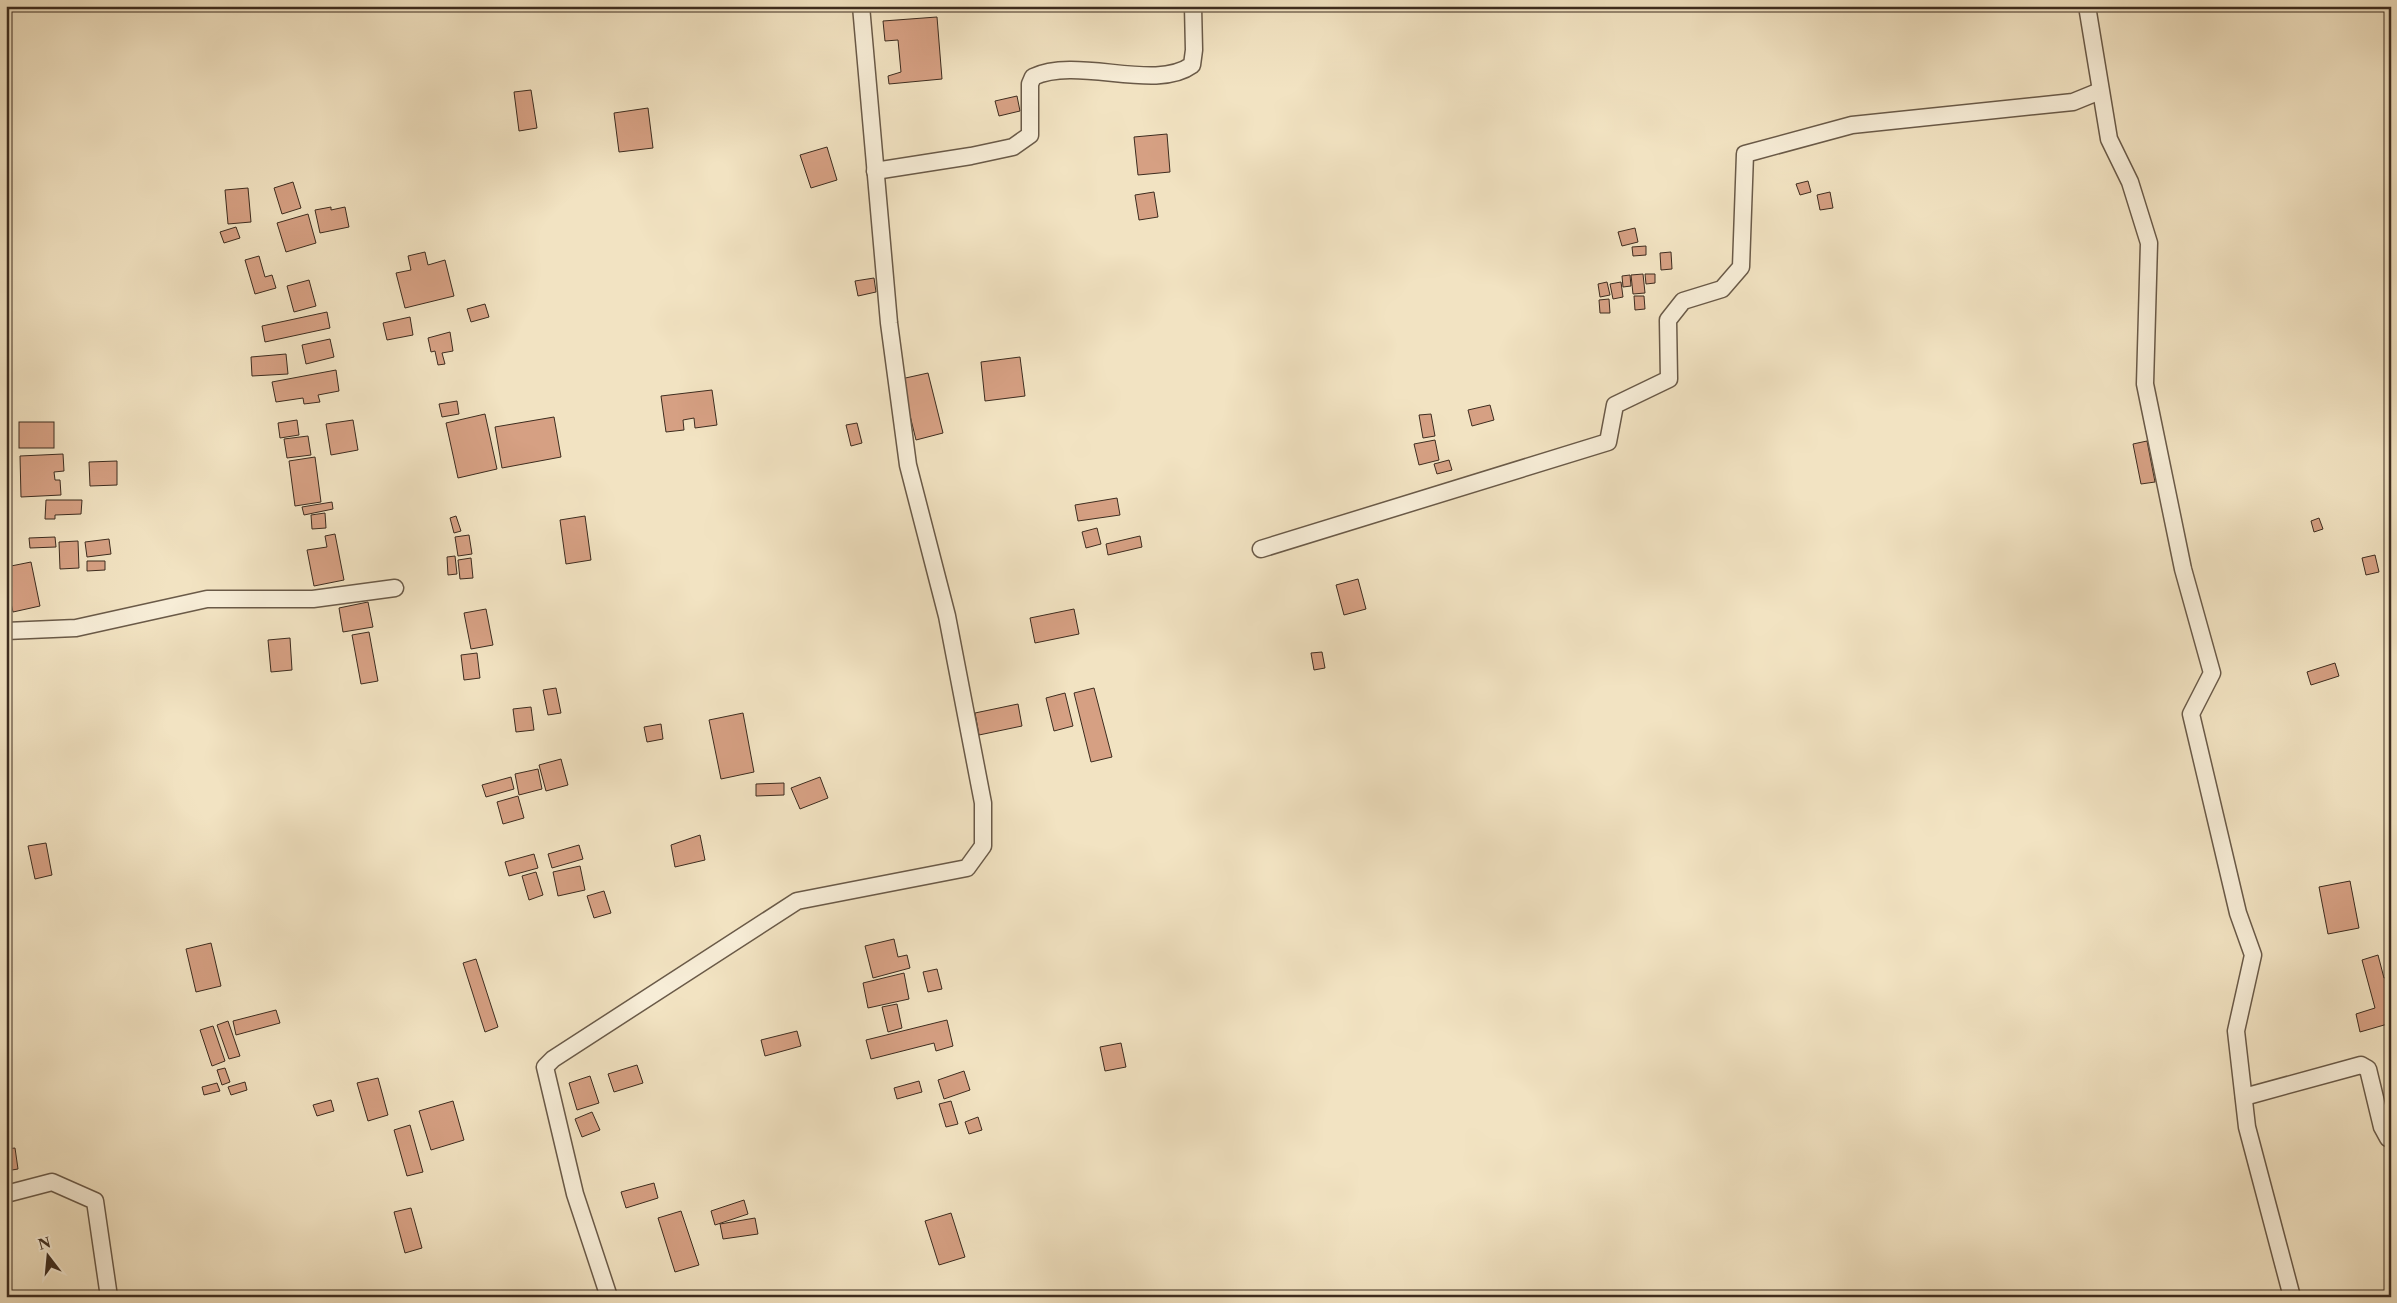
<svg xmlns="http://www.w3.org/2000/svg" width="2397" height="1303" font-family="'Libre Caslon Text',serif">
	<rect width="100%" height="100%" fill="#f2e3c2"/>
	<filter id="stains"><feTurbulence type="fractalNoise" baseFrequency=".004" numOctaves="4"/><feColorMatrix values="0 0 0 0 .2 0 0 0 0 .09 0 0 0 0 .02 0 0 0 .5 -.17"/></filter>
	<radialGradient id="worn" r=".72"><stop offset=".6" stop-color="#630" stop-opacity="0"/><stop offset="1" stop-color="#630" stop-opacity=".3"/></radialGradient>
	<!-- building -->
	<g fill="#d6a083" stroke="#3d2c1f">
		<polygon points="937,17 942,79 889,84 888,76 901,72 898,40 885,41 883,21"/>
		<polygon points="531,90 537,128 519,131 514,92"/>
		<polygon points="1017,96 1020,111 999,116 995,101"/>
		<polygon points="648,108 653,148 619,152 614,113"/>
		<polygon points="1167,134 1170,172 1138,175 1134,137"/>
		<polygon points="827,147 837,180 811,188 800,155"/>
		<polygon points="1808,181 1811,192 1800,195 1796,184"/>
		<polygon points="293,182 301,208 282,214 274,188"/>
		<polygon points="248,188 251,222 228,224 225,190"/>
		<polygon points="1154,192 1158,217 1139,220 1135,195"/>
		<polygon points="1830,192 1833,208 1820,210 1817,195"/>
		<polygon points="331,207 331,210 345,207 349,227 320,233 315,210"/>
		<polygon points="308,214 316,243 286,252 277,223"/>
		<polygon points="236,227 240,238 224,243 220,232"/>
		<polygon points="1635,228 1638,242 1622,246 1618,232"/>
		<polygon points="1646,246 1646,255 1633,256 1632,247"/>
		<polygon points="425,252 428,265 445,260 454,296 405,308 396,273 411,270 408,256"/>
		<polygon points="1671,252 1672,269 1661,270 1660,253"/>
		<polygon points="259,256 265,277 272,275 276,288 255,294 245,260"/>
		<polygon points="1643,274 1645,293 1633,294 1631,275"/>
		<polygon points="1645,274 1655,274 1655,283 1646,284"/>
		<polygon points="1630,275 1631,286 1623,287 1622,276"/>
		<polygon points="874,278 876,292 858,296 855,281"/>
		<polygon points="309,280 316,306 294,312 287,286"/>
		<polygon points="1607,282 1610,295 1600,297 1598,284"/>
		<polygon points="1621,282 1623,297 1613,299 1610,284"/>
		<polygon points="1634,296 1644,296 1645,309 1635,310"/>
		<polygon points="1609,299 1610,313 1600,313 1599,300"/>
		<polygon points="485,304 489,317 471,322 467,309"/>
		<polygon points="327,312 330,328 265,342 262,326"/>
		<polygon points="410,317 413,335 387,340 383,323"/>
		<polygon points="450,332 453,351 442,353 445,364 438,365 435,351 431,352 428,338"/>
		<polygon points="330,339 334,357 306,364 302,345"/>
		<polygon points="286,354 288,374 252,376 251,357"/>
		<polygon points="1020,357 1025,396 985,401 981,362"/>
		<polygon points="336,370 339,391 318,395 320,402 304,404 303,398 276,402 272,382"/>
		<polygon points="928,373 943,433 916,440 901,379"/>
		<polygon points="712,390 717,425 695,428 694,418 683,420 684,430 666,432 661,396"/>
		<polygon points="457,401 459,414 442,417 439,404"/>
		<polygon points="1490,405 1494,420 1472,426 1468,410"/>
		<polygon points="485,414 497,469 458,478 446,423"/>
		<polygon points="1431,414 1435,436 1423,438 1419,415"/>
		<polygon points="554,417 561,457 502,468 495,427"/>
		<polygon points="297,420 299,435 280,438 278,423"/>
		<polygon points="353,420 358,450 331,455 326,424"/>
		<rect x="19" y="422" width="35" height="26"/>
		<polygon points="857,423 862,443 851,446 846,425"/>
		<polygon points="308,436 311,455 287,458 284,439"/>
		<polygon points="1435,440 1439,460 1419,465 1414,444"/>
		<polygon points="2147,441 2155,482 2141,484 2133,444"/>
		<polygon points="63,454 64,471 54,472 55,480 60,480 61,495 21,497 20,456"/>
		<polygon points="315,457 321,502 295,506 289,461"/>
		<polygon points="1449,460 1452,470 1437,474 1434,464"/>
		<polygon points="117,461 117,485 90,486 89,462"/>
		<polygon points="1117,498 1120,515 1078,521 1075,505"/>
		<polygon points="46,500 82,500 81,514 55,515 55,519 45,519"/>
		<polygon points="332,502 333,509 304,515 302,507"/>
		<polygon points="325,513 326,528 312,529 311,515"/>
		<polygon points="456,516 461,531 454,533 450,518"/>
		<polygon points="585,516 591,560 566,564 560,520"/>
		<polygon points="2319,518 2323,529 2314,532 2311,521"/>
		<polygon points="1097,528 1101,544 1086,548 1082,532"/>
		<polygon points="335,534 344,580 314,586 307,550 327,547 325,536"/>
		<polygon points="469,535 472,554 458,556 455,537"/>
		<polygon points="1140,536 1142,547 1108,555 1106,544"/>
		<polygon points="55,537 56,547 30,548 29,538"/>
		<polygon points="109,539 111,554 87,557 85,542"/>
		<polygon points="78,541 79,568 60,569 59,542"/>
		<polygon points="2375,555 2379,572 2366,575 2362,558"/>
		<polygon points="455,556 457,574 448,575 447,557"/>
		<polygon points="471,558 473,578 460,579 458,560"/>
		<polygon points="87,561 105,561 105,570 87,571"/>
		<polygon points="31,562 40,606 13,612 6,582 6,567"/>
		<polygon points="1358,579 1366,609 1344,615 1336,585"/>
		<polygon points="368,602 373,627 343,632 339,608"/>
		<polygon points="486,609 493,645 471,649 464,613"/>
		<polygon points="1074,609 1079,634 1035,643 1030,618"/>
		<polygon points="369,632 378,681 361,684 352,635"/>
		<polygon points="290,638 292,670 271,672 268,640"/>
		<polygon points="1322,652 1325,668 1314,670 1311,653"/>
		<polygon points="477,653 480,678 464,680 461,655"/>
		<polygon points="2335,663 2339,676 2311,685 2307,672"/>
		<polygon points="556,688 561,713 548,715 543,690"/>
		<polygon points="1094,688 1112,757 1091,762 1074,693"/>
		<polygon points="1065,693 1073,726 1054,731 1046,698"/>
		<polygon points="1018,704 1022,726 979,735 975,713"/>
		<polygon points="531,707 534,730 516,732 513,709"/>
		<polygon points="743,713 754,772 721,779 709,720"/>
		<polygon points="661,724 663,739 647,742 644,727"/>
		<polygon points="561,759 568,785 546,791 539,765"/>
		<polygon points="538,769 542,789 519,795 515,774"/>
		<polygon points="511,777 514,789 486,797 482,785"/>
		<polygon points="820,777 828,798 800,809 791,788"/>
		<polygon points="784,783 784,795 756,796 756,784"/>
		<polygon points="518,796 524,818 503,824 497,802"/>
		<polygon points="700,835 705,860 675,867 671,845"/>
		<polygon points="46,843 52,875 35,879 28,846"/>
		<polygon points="579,845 583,859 552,868 548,854"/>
		<polygon points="534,854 538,868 509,876 505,862"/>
		<polygon points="580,866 585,890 558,896 553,872"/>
		<polygon points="536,872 543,895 529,900 522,876"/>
		<polygon points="2350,881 2359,928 2328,934 2319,887"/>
		<polygon points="604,891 611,913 594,918 587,896"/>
		<polygon points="894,939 898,957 907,955 910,968 873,978 865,946"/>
		<polygon points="211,943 221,986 196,992 186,949"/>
		<polygon points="2378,955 2384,978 2391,976 2391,1023 2360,1032 2356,1014 2375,1008 2362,960"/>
		<polygon points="476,959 498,1027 485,1032 463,963"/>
		<polygon points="937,969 942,989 928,992 923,972"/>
		<polygon points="904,973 909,999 868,1008 863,983"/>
		<polygon points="897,1004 902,1028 888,1032 882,1007"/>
		<polygon points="276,1010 280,1023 236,1035 233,1021"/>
		<polygon points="947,1020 953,1046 936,1051 934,1043 871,1059 866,1040"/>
		<polygon points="228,1021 240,1056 229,1059 217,1025"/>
		<polygon points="213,1026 225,1061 212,1066 200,1030"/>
		<polygon points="797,1031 801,1046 765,1056 761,1040"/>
		<polygon points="1121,1043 1126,1067 1105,1071 1100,1047"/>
		<polygon points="637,1065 643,1083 614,1092 608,1074"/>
		<polygon points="225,1068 230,1082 222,1085 217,1070"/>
		<polygon points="964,1071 970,1090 944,1099 938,1080"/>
		<polygon points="590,1076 599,1103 577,1110 569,1083"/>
		<polygon points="378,1078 388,1115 368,1121 357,1083"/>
		<polygon points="919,1081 922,1092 897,1099 894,1088"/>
		<polygon points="245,1082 247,1090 231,1095 228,1087"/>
		<polygon points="217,1083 220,1091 204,1095 202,1087"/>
		<polygon points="331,1100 334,1111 317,1116 313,1105"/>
		<polygon points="453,1101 464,1140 431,1150 419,1111"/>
		<polygon points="951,1101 958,1124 946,1127 939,1104"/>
		<polygon points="592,1112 600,1130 582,1137 575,1119"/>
		<polygon points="978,1117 982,1130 969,1134 965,1122"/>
		<polygon points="410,1125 423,1172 407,1176 394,1130"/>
		<polygon points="15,1148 18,1169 6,1171 6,1149"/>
		<polygon points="654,1183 658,1198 626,1208 621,1192"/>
		<polygon points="744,1200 748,1214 715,1225 711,1211"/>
		<polygon points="411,1208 422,1248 405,1253 394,1212"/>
		<polygon points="681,1211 699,1265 675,1272 658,1218"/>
		<polygon points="951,1213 965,1257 939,1265 925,1221"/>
		<polygon points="755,1218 758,1234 723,1239 720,1224"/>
	</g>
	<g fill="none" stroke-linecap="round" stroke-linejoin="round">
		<defs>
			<g id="minor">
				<polyline points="2087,6 2109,139 2130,182 2149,243 2145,384 2183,569 2212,673 2191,714 2238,913 2253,955 2236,1031 2247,1127 2292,1297"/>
				<path d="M 875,171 L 971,156 L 1013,147 L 1030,135 L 1030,84 L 1033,77 C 1078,56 1155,92 1192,65 L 1194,50 L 1193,6"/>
				<polyline points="1261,549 1608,442 1615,405 1669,379 1668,320 1683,301 1722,289 1741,267 1745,154 1852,125 2073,102 2100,91"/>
				<polyline points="6,631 76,628 207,599 313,599 395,588"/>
				<polyline points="2244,1097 2361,1065 2368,1069 2382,1127 2388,1138 2391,1138"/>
				<polyline points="6,1194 52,1182 95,1201 109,1297"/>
				<polyline points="609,1297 575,1194 545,1067 553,1059 797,901 967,868 983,846 983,803 947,616 908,465 889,323 861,6"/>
			</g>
		</defs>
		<!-- minor casing -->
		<use href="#minor" stroke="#6a5a48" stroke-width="19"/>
		<!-- minor -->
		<use href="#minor" stroke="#f7edd7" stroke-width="16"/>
	</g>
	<!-- margin -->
	<rect width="2397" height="1303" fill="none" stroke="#f2e3c2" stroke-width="25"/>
	<rect x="8" y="8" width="2382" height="1288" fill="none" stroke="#3d2c1f" stroke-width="2.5"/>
	<rect x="12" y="12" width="2372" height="1278" fill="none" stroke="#3d2c1f"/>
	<!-- north arrow -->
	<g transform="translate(48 1256) rotate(344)" stroke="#f7edd7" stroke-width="4" paint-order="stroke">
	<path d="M0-4L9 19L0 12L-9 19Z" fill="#3d2c1f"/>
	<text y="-8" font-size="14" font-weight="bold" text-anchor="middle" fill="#3d2c1f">N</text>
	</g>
	<rect width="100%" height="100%" filter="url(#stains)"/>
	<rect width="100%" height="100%" fill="url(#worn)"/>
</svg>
